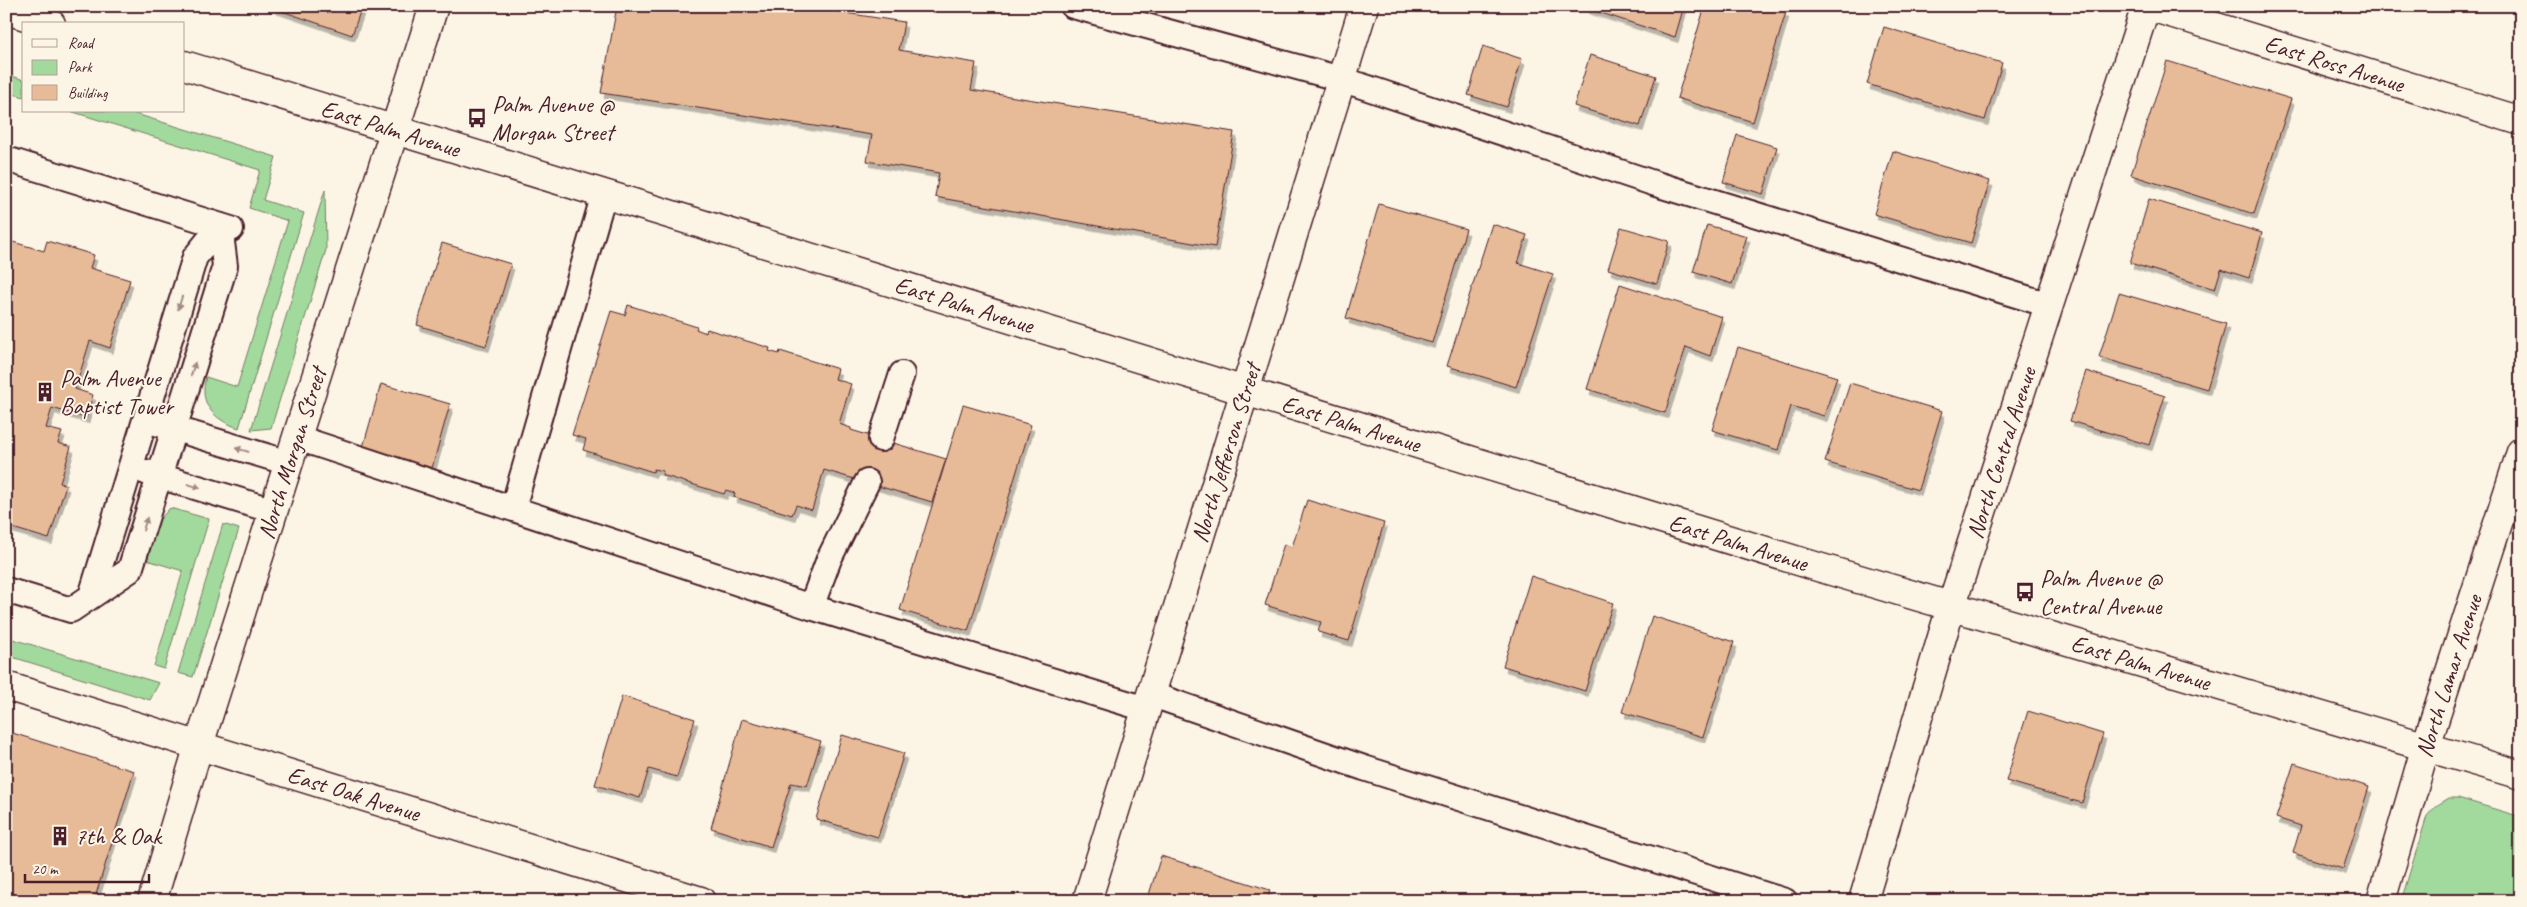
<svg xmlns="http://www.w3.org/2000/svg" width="2527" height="907" font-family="Caveat,sans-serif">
	<defs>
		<filter id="shadow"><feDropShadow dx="3" dy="5.5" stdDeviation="0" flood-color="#0004"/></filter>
	</defs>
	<rect width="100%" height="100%" fill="#fcf5e5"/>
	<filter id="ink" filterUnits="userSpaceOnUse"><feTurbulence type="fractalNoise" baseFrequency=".02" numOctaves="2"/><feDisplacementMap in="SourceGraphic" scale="10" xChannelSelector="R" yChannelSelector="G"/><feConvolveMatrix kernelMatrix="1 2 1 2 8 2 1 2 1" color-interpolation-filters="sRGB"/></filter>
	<g filter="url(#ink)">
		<!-- green -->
		<g fill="#a2d99d" stroke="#767c64">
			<polygon points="6,74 24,80 24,97 6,92"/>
			<path d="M 70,111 L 126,111 L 276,157 L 263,200 L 304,213 L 239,428 C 214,420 198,404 206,377 L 237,387 L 288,221 L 249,208 L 260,170 Z"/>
			<polygon points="325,190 326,250 271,428 251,430"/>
			<polygon points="170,508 209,519 164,669 154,666 183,571 147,560 159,520"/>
			<polygon points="223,524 239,529 193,677 178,673"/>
			<polygon points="6,637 159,683 150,700 6,655"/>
			<polygon points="2449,798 2458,798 2521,817 2521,901 2401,901 2427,816 2436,806"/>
		</g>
		<!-- building -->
		<g fill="#e7bb97" stroke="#4a1f2b" filter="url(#shadow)">
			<polygon points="273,6 362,6 352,35 273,8"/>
			<polygon points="617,6 799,6 904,22 899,50 976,63 971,90 1234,132 1215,247 935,197 939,173 867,161 872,135 601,93"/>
			<polygon points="1587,6 1684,6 1675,37 1586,8"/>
			<polygon points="1705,6 1768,6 1786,12 1753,122 1677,98"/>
			<polygon points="1884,27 2002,63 1985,120 1867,84"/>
			<polygon points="1483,46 1522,59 1507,107 1468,95"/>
			<polygon points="1590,55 1656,76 1640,126 1574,106"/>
			<polygon points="2167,61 2291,99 2254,214 2131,175"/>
			<polygon points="1737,135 1777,147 1763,194 1723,182"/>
			<polygon points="1893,151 1990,181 1971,243 1874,214"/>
			<polygon points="2149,199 2262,233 2249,278 2221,269 2215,289 2130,263"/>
			<polygon points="1379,204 1466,229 1432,343 1346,318"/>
			<polygon points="1492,224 1527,235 1518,263 1553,274 1516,387 1447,366"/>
			<polygon points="1707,225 1747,236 1732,284 1693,272"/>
			<polygon points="1621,227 1669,241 1657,284 1608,269"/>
			<polygon points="6,240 44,251 47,241 94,255 90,268 130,280 110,348 90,341 75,389 93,395 86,418 52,408 46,428 62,432 58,443 71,447 60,483 66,485 49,539 6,526"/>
			<polygon points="442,243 511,264 486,346 417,325"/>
			<polygon points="1620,284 1722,317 1710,356 1686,347 1665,413 1587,389"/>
			<polygon points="2119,293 2226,324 2207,389 2099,357"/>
			<polygon points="628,305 697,327 696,329 706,333 707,329 770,348 769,351 779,354 780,351 838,369 835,379 851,384 839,424 851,428 851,430 946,459 932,502 824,470 812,510 796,505 792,515 734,497 735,493 726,490 724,494 662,475 663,471 654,469 653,472 583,450 586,439 572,435 611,311 625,315"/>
			<polygon points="1738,347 1837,377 1824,416 1791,406 1778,450 1712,430"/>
			<polygon points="2086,371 2165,396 2149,445 2070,421"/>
			<polygon points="1850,383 1942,411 1918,490 1825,462"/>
			<polygon points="381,384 450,404 432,468 363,447"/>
			<polygon points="963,405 1031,425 968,631 900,610"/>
			<polygon points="1307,500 1384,523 1349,641 1318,632 1321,622 1265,605 1284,544 1292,547"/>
			<polygon points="1531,576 1613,603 1585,691 1503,666"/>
			<polygon points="1652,616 1734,642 1703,737 1622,712"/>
			<polygon points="2521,678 2521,705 2513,702"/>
			<polygon points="622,696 695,719 677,777 649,769 640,798 595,785"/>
			<polygon points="2028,711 2103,734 2082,803 2006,781"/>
			<polygon points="742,719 821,741 807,786 791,783 771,847 711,828"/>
			<polygon points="6,731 134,771 94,901 6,901"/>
			<polygon points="842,735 904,753 878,837 816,819"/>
			<polygon points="2294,763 2369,787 2343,869 2293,853 2301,826 2276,818"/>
			<polygon points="1161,856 1270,890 1267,901 1147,901"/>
		</g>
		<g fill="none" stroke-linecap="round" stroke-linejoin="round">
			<defs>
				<g id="service">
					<polyline points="1073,6 1341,79 1653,183 2049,305"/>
					<polyline points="6,159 231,229"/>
					<polyline points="159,424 289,463"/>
					<polyline points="298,438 811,607 1146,709"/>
					<polyline points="881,439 902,374"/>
					<polyline points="146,472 274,511"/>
					<polyline points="513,508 604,194"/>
					<polyline points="6,590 71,610 130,570 225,266 220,226 195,257 91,596"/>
					<polyline points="811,607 829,559 867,482"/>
					<polyline points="1150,694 1364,768 1785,901"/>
				</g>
				<g id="minor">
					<path id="s1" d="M 2148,6 L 2521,121"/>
					<path id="s2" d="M 6,686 L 701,901"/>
					<path id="s3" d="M 152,901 L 199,745 L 434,6"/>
					<path id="s4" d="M 1087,901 L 1364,6"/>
					<path id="s5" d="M 1863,901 L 1951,607 L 2146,6"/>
					<path id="s6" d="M 2381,901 L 2426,746 L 2521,452"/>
				</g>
				<g id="tertiary">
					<polyline points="6,10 51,24"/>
					<path id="s7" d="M 184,65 L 1818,567 L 2521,775"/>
				</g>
			</defs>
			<!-- service casing -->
			<use href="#service" stroke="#4a1f2b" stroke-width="28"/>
			<!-- minor casing -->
			<use href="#minor" stroke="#4a1f2b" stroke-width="31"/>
			<!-- tertiary casing -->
			<use href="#tertiary" stroke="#4a1f2b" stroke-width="31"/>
			<!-- service -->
			<use href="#service" stroke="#fcf5e5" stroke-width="24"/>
			<!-- minor -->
			<use href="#minor" stroke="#fcf5e5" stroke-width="28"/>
			<!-- tertiary -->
			<use href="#tertiary" stroke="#fcf5e5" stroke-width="28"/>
		</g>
		<!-- one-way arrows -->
		<defs><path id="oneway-solid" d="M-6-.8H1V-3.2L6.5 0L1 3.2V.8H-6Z" transform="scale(1.25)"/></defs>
		<g fill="#a38a88">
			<use href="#oneway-solid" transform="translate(180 303) rotate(107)"/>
			<use href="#oneway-solid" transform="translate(193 369) rotate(-73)"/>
			<use href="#oneway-solid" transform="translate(242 450) rotate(-164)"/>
			<use href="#oneway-solid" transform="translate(194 486) rotate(17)"/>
			<use href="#oneway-solid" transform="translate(145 524) rotate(-73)"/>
		</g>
	</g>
	<!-- icons -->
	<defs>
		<symbol id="bus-bare" viewBox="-9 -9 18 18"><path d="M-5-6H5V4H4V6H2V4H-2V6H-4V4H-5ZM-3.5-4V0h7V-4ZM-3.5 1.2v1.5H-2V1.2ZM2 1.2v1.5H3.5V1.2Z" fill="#4a1f2b" stroke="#fcf5e5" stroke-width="2.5" paint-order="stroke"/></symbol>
		<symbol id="building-bare" viewBox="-9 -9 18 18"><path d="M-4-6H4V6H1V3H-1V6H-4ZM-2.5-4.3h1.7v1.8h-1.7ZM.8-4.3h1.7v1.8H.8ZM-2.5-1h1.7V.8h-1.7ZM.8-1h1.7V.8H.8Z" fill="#4a1f2b" stroke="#fcf5e5" stroke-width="2.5" paint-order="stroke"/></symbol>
	</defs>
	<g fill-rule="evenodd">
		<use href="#bus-bare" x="463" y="104" width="28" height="28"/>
		<use href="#building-bare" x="31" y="378" width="28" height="28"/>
		<use href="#bus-bare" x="2011" y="578" width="28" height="28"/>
		<use href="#building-bare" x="46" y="822" width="28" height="28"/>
	</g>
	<g text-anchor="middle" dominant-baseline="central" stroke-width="4" stroke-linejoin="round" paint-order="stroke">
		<!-- street labels -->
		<g font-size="24" fill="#4a1f2b" stroke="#fcf5e5">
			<text stroke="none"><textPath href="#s1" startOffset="195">East Ross Avenue</textPath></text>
			<text stroke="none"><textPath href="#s7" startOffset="216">East Palm Avenue</textPath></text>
			<text stroke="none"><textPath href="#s7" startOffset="816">East Palm Avenue</textPath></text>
			<text stroke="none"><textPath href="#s7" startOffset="1221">East Palm Avenue</textPath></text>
			<text stroke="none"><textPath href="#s3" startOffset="469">North Morgan Street</textPath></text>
			<text stroke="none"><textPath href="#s4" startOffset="469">North Jefferson Street</textPath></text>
			<text stroke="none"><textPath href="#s5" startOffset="469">North Central Avenue</textPath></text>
			<text stroke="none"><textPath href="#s7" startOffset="1626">East Palm Avenue</textPath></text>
			<text stroke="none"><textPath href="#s7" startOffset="2046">East Palm Avenue</textPath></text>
			<text stroke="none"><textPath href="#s6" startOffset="235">North Lamar Avenue</textPath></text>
			<text stroke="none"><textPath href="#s2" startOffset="364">East Oak Avenue</textPath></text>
		</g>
		<!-- poi labels -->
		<g font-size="24" fill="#4a1f2b" stroke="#fcf5e5" text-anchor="start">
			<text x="492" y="104">Palm Avenue @<tspan x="492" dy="28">Morgan Street</tspan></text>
			<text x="60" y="378">Palm Avenue<tspan x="60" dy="28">Baptist Tower</tspan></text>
			<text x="2040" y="578">Palm Avenue @<tspan x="2040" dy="28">Central Avenue</tspan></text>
			<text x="75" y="836">7th &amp; Oak</text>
		</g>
	</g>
	<!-- margin -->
	<rect width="2527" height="907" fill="none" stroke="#fcf5e5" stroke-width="25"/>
	<rect x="12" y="12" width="2502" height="882" fill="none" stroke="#4a1f2b" stroke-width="2" filter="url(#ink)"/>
	<!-- legend -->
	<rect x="22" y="22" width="162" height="90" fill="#fcf5e5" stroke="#b59f9b"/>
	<rect x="32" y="39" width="25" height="8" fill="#fcf5e5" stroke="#b59f9b"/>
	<text x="68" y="48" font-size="15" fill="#4a1f2b">Road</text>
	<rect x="32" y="60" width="25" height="15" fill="#a2d99d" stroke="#b59f9b"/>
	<text x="68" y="72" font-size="15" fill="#4a1f2b">Park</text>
	<rect x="32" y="85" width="25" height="15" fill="#e7bb97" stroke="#b59f9b"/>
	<text x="68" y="98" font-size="15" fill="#4a1f2b">Building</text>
	<!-- scale -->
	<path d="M25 874v8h124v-8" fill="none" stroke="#4a1f2b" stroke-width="2.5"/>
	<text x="32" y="874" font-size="15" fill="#4a1f2b" stroke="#fcf5e5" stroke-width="4" paint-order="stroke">20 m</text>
</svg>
